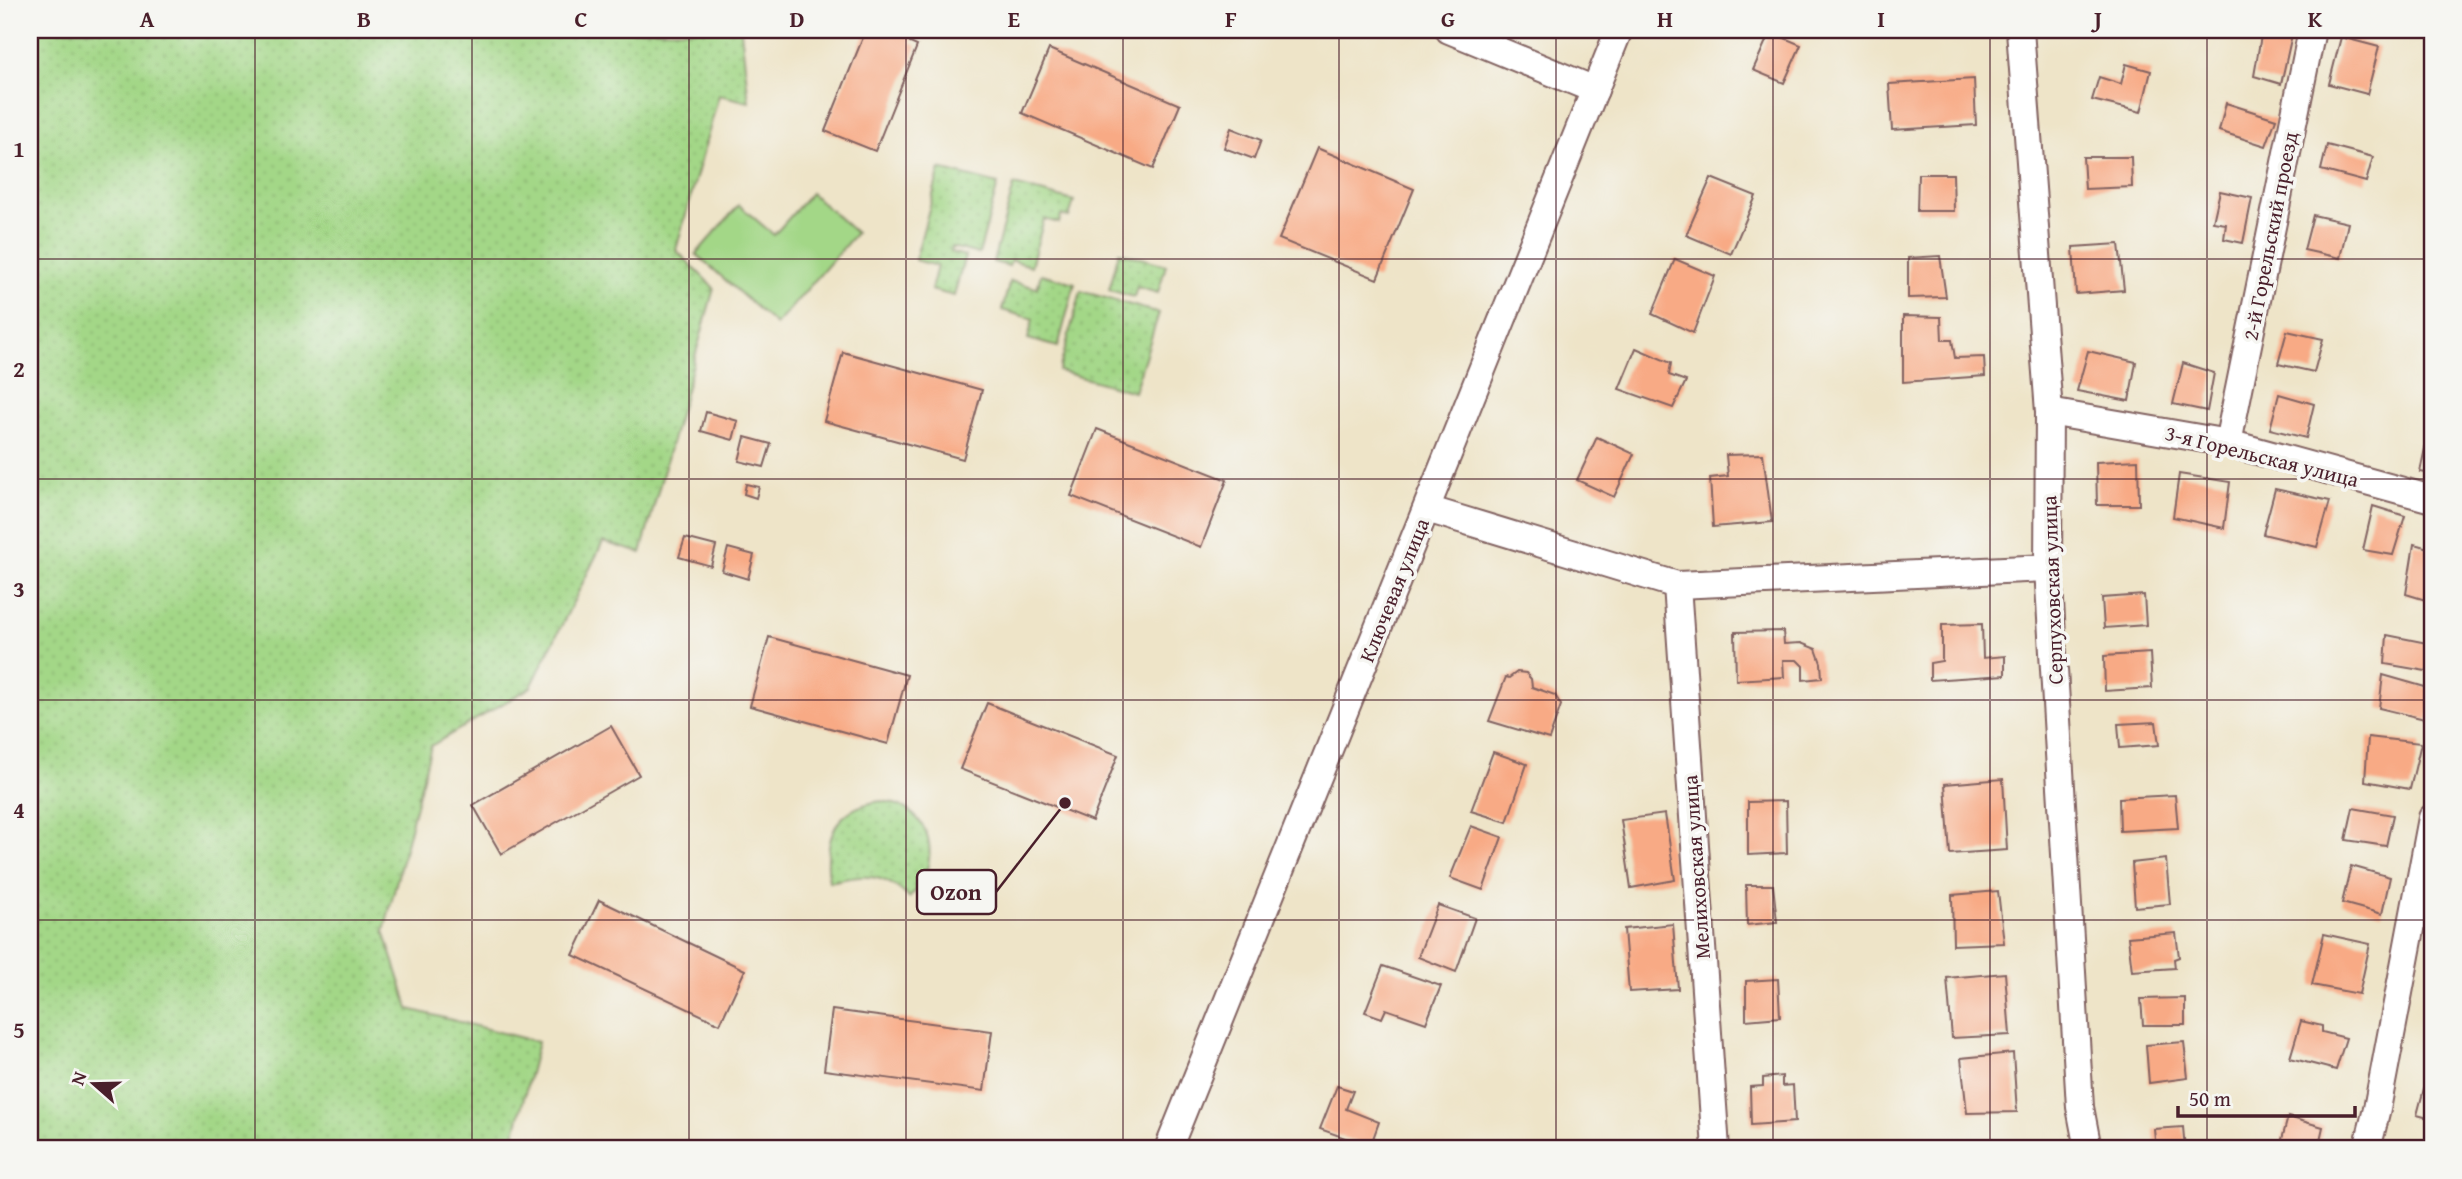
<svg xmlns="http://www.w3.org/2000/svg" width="2462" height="1179" font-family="'Gentium Book Plus',serif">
	<defs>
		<pattern id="green-dots" width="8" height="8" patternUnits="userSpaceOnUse" patternTransform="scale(1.75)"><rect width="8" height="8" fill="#a3d787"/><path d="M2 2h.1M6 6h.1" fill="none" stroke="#8eb875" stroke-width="1.8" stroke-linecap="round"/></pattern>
	</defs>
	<rect width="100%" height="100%" fill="#f6f6f2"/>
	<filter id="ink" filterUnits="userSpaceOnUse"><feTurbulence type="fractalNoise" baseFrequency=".0143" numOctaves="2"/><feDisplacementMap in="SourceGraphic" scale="14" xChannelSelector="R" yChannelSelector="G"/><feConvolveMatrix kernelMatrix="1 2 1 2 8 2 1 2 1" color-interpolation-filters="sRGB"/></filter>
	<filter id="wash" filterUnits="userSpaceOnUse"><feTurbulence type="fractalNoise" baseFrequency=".00686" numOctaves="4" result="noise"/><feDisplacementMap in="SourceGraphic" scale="28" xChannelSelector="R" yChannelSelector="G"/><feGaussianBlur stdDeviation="1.57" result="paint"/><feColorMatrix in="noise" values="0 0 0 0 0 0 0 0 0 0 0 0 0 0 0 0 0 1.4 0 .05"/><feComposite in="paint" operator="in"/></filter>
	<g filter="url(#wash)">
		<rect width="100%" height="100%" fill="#eee4c8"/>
		<!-- green -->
		<g fill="url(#green-dots)" stroke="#767b59" stroke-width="2">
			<polygon points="30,30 741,30 749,102 719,95 676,250 714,288 641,553 603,542 531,687 431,746 384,931 409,1009 538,1042 511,1149 30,1149"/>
			<polygon points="940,169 998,184 979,254 952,247 951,252 965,256 954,296 931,290 937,266 915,260"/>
			<polygon points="1014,185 1074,201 1069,217 1061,215 1059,223 1044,219 1031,266 1011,260 1009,266 993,262"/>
			<polygon points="1119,252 1166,265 1158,293 1137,287 1134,297 1109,290"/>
			<polygon points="1041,274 1075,283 1058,347 1028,339 1033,319 1002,310 1010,281 1037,288"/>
			<polygon points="1081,291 1159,313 1134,392 1059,371"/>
			<path d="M 882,801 C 934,808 944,864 909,898 C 883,871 863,875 829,882 C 824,838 833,807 882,801 Z"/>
		</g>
		<!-- pitch -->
		<polygon fill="#a3d787" stroke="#767b59" stroke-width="2" points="811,193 856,233 776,325 696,254 739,205 774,235"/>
		<g id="blocks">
			<!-- building -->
			<g fill="#f8aa85">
				<polygon points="866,30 915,30 910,43 917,46 875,151 825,131"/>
				<polygon points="2262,30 2293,30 2281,84 2254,76"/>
				<polygon points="1770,32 1801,45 1784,83 1753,70"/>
				<polygon points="2341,37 2379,47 2367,94 2329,84"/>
				<polygon points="1049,49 1180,105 1153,169 1022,113"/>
				<polygon points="2126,64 2151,71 2141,112 2092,100 2099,77 2121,84"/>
				<polygon points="1974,79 1976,125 1892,130 1889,84"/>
				<polygon points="2226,103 2276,119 2266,146 2219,131"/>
				<polygon points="1231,128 1261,140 1254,159 1224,148"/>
				<polygon points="2327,145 2373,157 2366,182 2321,170"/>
				<polygon points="1317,148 1414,189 1377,279 1279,239"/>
				<polygon points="2083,157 2131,157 2132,187 2085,189"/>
				<polygon points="1918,174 1953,174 1954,211 1917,211"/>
				<polygon points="1711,178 1756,196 1731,254 1686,235"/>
				<polygon points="2220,191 2252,198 2243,243 2224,239 2226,224 2213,222"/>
				<polygon points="2313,215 2348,223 2340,258 2304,250"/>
				<polygon points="2119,244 2124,290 2076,294 2073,247"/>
				<polygon points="1940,256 1946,297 1908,298 1908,258"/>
				<polygon points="1675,259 1715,276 1693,333 1652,314"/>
				<polygon points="1903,316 1941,317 1942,340 1952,340 1955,358 1984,357 1985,376 1903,382"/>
				<polygon points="2287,331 2323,339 2314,372 2278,364"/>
				<polygon points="1636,348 1671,363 1669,375 1686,381 1673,408 1619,389"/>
				<polygon points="2088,351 2136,362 2129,401 2077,391"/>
				<polygon points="843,352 982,390 963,459 824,421"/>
				<polygon points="2183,363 2214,373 2207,411 2173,404"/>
				<polygon points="2279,394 2314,404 2306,438 2270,429"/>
				<polygon points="706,412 738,421 733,440 701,431"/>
				<polygon points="1097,429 1227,480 1201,547 1071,496"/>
				<polygon points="2428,434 2432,434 2432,474 2420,472"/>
				<polygon points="745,437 771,444 764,467 739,461"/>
				<polygon points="1597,437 1634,454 1614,497 1577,480"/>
				<polygon points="1763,454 1772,522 1713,527 1710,478 1728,476 1726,455"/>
				<polygon points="2138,460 2139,505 2097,505 2096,462"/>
				<polygon points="2179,474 2230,482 2224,528 2173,517"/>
				<polygon points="746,484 759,487 756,498 744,494"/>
				<polygon points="2275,489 2330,501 2317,547 2263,534"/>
				<polygon points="2373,506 2405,516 2393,555 2363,550"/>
				<polygon points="685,538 716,546 711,566 679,557"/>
				<polygon points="2414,544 2432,549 2432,602 2406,594"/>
				<polygon points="728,548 754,555 748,579 722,571"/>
				<polygon points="2144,595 2146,625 2104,628 2102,598"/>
				<polygon points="1982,624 1983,658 2005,656 2005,675 1930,680 1930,663 1942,661 1942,625"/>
				<polygon points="1783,631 1784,644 1801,643 1816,649 1821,663 1822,678 1803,680 1803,666 1797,660 1783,660 1784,677 1736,680 1735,632"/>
				<polygon points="2387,635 2432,644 2432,672 2385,664"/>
				<polygon points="769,637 907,675 888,744 750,706"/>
				<polygon points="2150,653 2152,688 2105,691 2104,656"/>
				<polygon points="1517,672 1526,673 1531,679 1532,687 1555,695 1561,705 1549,739 1489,721 1506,677 1509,678"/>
				<polygon points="2383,675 2432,689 2429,720 2379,708"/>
				<polygon points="987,703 1118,755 1092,821 960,769"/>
				<polygon points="2156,722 2159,745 2120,748 2118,724"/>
				<polygon points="611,726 639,775 501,854 473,805"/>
				<polygon points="2368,737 2421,743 2410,789 2365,781"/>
				<polygon points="1493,752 1527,764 1507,822 1471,811"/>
				<polygon points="2003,779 2007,850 1950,854 1945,784"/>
				<polygon points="2175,795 2178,828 2120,831 2119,798"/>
				<polygon points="1786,801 1787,853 1748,855 1748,802"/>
				<polygon points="2353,808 2393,815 2386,846 2346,840"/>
				<polygon points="1665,814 1675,880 1631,888 1621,820"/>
				<polygon points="1471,826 1502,837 1483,890 1450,878"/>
				<polygon points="2166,859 2170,904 2135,907 2132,863"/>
				<polygon points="2351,866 2390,877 2382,914 2342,903"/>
				<polygon points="1746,885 1773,885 1777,922 1747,925"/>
				<polygon points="1998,891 2004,943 1953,945 1952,895"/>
				<polygon points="599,900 745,970 720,1024 573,955"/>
				<polygon points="1438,905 1475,918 1456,972 1418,957"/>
				<polygon points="1673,924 1678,989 1629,992 1624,929"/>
				<polygon points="2176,933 2179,957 2174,959 2175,968 2132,971 2128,937"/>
				<polygon points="2324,934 2370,944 2359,994 2312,985"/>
				<polygon points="1383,966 1441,986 1426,1023 1386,1009 1382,1018 1365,1012"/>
				<polygon points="2005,973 2010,1035 1952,1038 1947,978"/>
				<polygon points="1778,979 1780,1017 1746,1020 1746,981"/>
				<polygon points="2185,998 2185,1025 2143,1025 2141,999"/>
				<polygon points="832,1010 992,1031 984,1091 824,1070"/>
				<polygon points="2301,1021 2322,1026 2322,1032 2346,1038 2336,1070 2290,1058"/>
				<polygon points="2184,1042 2188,1078 2149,1083 2146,1045"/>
				<polygon points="2013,1053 2017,1112 1967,1113 1961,1058"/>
				<polygon points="2431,1062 2432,1062 2432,1119 2417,1115"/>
				<polygon points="1782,1076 1782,1086 1793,1085 1795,1122 1751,1125 1750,1087 1763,1086 1763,1078"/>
				<polygon points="1337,1086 1353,1091 1346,1109 1379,1122 1370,1147 1320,1129"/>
				<polygon points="2288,1117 2323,1127 2318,1149 2303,1149 2281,1143"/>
				<polygon points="2183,1127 2185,1149 2156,1149 2154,1129"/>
			</g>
		</g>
	</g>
	<g filter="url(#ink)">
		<use href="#blocks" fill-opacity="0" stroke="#836462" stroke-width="2"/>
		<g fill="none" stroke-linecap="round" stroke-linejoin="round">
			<defs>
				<g id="minor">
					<polyline points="1449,30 1595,90"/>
					<polyline points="2020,30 2049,412 2048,568 2080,1107 2088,1149"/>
					<polyline points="2049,412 2228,443 2432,499"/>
					<polyline points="2228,443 2312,30"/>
					<polyline points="1427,509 1677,585 2048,568"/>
					<polyline points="1677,585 1716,1149"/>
					<polyline points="1168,1149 1619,30"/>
					<polyline points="2367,1149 2377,1109 2432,818"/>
				</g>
			</defs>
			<!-- minor casing -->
			<use href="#minor" stroke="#836462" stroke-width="30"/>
			<!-- minor -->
			<use href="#minor" stroke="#fff" stroke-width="26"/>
		</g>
	</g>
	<!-- grid -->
	<path fill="none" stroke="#4a1f2b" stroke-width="2" stroke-opacity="0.55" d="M 255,30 L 255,1149M 472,30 L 472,1149M 689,30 L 689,1149M 906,30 L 906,1149M 1123,30 L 1123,1149M 1339,30 L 1339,1149M 1556,30 L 1556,1149M 1773,30 L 1773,1149M 1990,30 L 1990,1149M 2207,30 L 2207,1149M 30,259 L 2432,259M 30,479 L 2432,479M 30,700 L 2432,700M 30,920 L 2432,920"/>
	<g text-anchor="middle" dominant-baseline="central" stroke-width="7" stroke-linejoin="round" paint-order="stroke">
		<!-- street labels -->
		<g font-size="21" fill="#4a1f2b" stroke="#f6f6f2">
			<text transform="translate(2270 236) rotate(-79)">2-й Горельский проезд</text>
			<text transform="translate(2262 456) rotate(14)">3-я Горельская улица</text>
			<text transform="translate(1394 590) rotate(-68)">Ключевая улица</text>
			<text transform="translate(2052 590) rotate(-92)">Серпуховская улица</text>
			<text transform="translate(1696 867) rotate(-94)">Мелиховская улица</text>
		</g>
	</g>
	<!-- callouts -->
	<path fill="none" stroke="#4a1f2b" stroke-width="2.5" d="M1065 803L996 892"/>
	<circle fill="#4a1f2b" stroke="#f6f6f2" stroke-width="2.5" cx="1065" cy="803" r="7"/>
	<rect fill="#f6f6f2" stroke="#4a1f2b" stroke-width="2.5" x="917" y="870" width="79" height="44" rx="7"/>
	<g font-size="23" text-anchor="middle" font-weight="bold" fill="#4a1f2b">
		<text x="956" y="900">Ozon</text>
	</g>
	<!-- margin -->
	<rect width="2462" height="1179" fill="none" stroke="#f6f6f2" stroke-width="77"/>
	<!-- north arrow -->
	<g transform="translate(94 1084) rotate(290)" stroke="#f6f6f2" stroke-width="5" paint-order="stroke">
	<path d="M0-5L12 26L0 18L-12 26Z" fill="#4a1f2b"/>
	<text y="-10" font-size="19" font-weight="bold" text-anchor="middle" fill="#4a1f2b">N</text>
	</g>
	<!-- scale -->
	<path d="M2178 1106v10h177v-10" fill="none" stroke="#4a1f2b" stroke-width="3.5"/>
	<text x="2189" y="1106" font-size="21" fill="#4a1f2b" stroke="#f6f6f2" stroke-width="5" paint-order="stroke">50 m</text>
	<rect x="38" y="38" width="2386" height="1102" fill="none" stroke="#4a1f2b" stroke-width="2.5"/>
	<g font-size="23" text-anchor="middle" font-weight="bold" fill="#4a1f2b">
		<text x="147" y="27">A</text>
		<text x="364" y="27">B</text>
		<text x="581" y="27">C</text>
		<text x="797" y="27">D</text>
		<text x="1014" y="27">E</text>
		<text x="1231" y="27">F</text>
		<text x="1448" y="27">G</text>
		<text x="1665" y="27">H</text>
		<text x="1881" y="27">I</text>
		<text x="2098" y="27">J</text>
		<text x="2315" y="27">K</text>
		<text x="19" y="157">1</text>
		<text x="19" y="377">2</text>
		<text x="19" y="597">3</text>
		<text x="19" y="818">4</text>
		<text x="19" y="1038">5</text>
	</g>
</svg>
